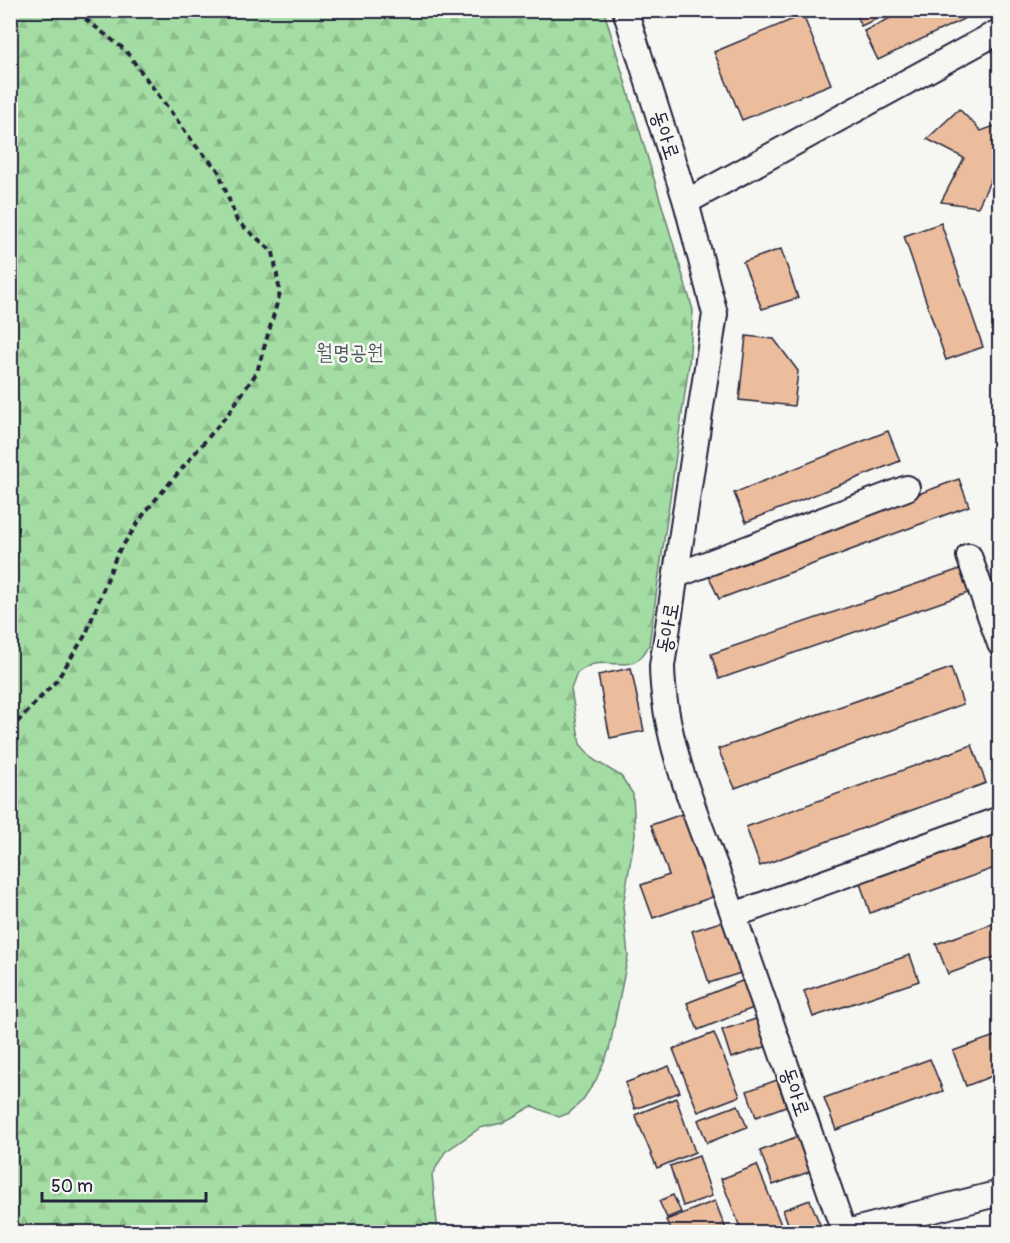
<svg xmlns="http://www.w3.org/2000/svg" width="1010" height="1243" font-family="Pangolin,'Poor Story',sans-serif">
	<defs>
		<pattern id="forest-firs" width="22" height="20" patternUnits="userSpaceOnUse" patternTransform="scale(1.5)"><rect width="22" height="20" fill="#a4dda3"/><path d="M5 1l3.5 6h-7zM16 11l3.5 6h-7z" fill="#8dbd8d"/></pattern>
	</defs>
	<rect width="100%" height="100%" fill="#f6f6f2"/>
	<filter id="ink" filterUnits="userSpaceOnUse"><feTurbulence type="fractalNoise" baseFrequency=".0167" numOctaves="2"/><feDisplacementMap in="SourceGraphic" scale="12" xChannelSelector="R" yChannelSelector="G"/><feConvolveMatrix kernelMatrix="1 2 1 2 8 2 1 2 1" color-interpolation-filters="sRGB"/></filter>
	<g filter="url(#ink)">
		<!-- forest -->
		<path fill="url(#forest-firs)" stroke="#63806f" stroke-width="1.5" d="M 10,11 L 604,11 L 693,310 L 689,364 L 649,645 C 635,674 620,660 594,664 C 588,665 582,670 577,673 L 571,689 L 580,744 L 594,760 L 621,776 L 633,794 L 635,834 L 623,906 L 628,956 L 609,1050 L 596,1080 L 582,1101 L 569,1113 L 559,1117 L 532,1106 L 502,1123 L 480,1128 L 445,1152 L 432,1175 L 438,1232 L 11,1232 Z"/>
		<!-- building -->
		<g fill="#ebbd9c" stroke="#22223b" stroke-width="1.5">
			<polygon points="855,10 895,10 861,26"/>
			<polygon points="906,10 972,10 974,14 878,60 864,31"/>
			<polygon points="803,15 831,84 742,120 714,52"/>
			<polygon points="959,109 981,131 1000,124 1000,160 978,207 941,202 964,158 927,139"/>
			<polygon points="941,223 983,347 946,360 904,236"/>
			<polygon points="781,249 798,298 762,309 743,262"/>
			<polygon points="746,336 774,339 798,371 794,406 739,400"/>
			<polygon points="888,431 900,461 746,522 734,493"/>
			<polygon points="959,479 969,506 719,599 707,572"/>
			<polygon points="963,568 971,592 719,679 711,654"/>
			<polygon points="631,668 644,731 610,738 598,675"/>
			<polygon points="951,668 963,704 735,788 718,749"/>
			<polygon points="972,745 986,783 760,866 746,827"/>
			<polygon points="688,812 718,895 653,918 641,885 669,875 651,825"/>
			<polygon points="1000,833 1000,866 870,913 860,883"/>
			<polygon points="730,919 747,971 709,983 692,931"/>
			<polygon points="1000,921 1000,955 948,974 936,944"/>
			<polygon points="910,955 919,981 813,1017 804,991"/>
			<polygon points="747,979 758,1006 698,1030 687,1003"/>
			<polygon points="762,1017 771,1045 731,1058 722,1030"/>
			<polygon points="714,1033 740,1096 698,1112 673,1049"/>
			<polygon points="1000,1034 1000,1073 966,1086 953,1051"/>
			<polygon points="930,1059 943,1091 836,1130 824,1098"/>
			<polygon points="669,1066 680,1092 635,1109 625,1083"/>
			<polygon points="777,1080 786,1106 756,1117 747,1091"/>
			<polygon points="676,1098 695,1152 657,1168 635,1115"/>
			<polygon points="738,1105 747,1127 707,1143 698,1120"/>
			<polygon points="801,1135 814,1170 773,1185 760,1151"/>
			<polygon points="699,1156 712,1196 683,1206 670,1166"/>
			<polygon points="757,1165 784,1232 742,1232 721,1179"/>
			<polygon points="673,1195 681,1212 667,1218 659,1201"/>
			<polygon points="810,1200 823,1232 804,1232 801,1225 790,1229 783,1210"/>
			<polygon points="715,1201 727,1232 672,1232 666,1220"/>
		</g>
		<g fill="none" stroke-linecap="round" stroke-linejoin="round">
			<defs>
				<g id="minor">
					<path d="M 625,10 L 686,202 L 715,314 L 662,666 C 663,748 706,837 733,914 C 771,1020 807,1126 844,1232"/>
					<polyline points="686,202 1000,31"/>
					<polyline points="969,556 1000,644"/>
					<polyline points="677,575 907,488"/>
					<polyline points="734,915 1000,819"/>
					<polyline points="847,1232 1000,1193"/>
				</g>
			</defs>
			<!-- minor casing -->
			<use href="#minor" stroke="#22223b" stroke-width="28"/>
			<!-- path -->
			<g stroke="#22223b" stroke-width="4" stroke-dasharray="6 4.5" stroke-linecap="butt">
				<polyline points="10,730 57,680 86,634 117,554 146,511 228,414 257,372 280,293 273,252 237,221 218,170 196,146 125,50 74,10"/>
				<polyline points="10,1229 18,1232"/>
			</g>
			<!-- minor -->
			<use href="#minor" stroke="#f6f6f2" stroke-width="24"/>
		</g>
	</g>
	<g text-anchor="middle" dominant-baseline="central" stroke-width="5" stroke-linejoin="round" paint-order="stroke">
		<!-- street labels -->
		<g font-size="21" fill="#22223b" stroke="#f6f6f2">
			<text transform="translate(665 135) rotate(72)">동아로</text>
			<text transform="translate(668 628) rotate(-80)">동아로</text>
			<text transform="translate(795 1092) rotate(71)">동아로</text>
		</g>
		<!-- park labels -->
		<g font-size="21" fill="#495a5a" stroke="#f6f6f2">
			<text x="350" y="352">월명공원</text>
		</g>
	</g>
	<!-- margin -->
	<rect width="1010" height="1243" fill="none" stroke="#f6f6f2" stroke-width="36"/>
	<rect x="18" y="18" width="974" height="1207" fill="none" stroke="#22223b" stroke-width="2" filter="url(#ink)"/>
	<!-- scale -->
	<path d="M42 1192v9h164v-9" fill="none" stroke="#22223b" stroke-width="3"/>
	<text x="51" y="1192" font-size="18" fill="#22223b" stroke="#f6f6f2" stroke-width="4.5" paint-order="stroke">50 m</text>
</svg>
